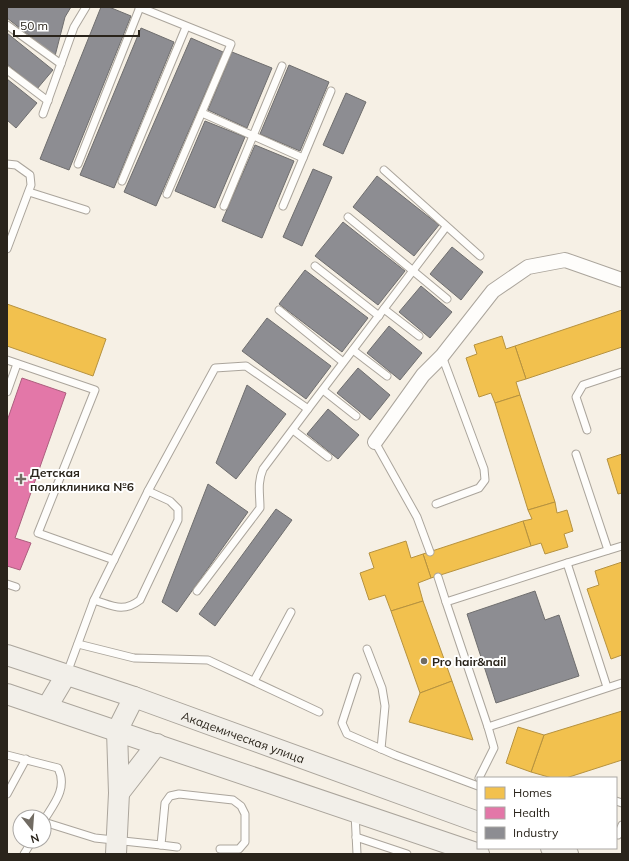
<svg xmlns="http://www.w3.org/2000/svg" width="629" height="861" font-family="Mulish,sans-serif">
	<rect width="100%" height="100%" fill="#f6f0e5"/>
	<!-- homes -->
	<g fill="#f2c14e" stroke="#b6923f">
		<polygon points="7,304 106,339 93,376 7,346"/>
		<polygon points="622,310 622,347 526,379 515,346"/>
		<polygon points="502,336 506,349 515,346 526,379 516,382 520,395 495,403 491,393 479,397 466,358 477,354 474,345"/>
		<polygon points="520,395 555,502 528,510 495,403"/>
		<polygon points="622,454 622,493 618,494 607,459"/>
		<polygon points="555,502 557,513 567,510 573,531 564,534 568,547 545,554 541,543 531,546 523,521 532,519 528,510"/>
		<polygon points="523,521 531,546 431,578 423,554"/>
		<polygon points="406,541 411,558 423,554 431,578 418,583 423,601 391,611 385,595 369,600 360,573 374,568 369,553"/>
		<polygon points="622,562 622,655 611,659 587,589 599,585 595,571"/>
		<polygon points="423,601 452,681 420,693 391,611"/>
		<polygon points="452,681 473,740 409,722 420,693"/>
		<polygon points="622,711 622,760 566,778 552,778 531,772 544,735"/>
		<polygon points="518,727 544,735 531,772 506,763"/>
	</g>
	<!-- health -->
	<polygon fill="#e377a8" stroke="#ac5e7e" points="22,378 66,393 15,538 31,543 20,570 7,566 7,421"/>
	<!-- industry -->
	<g fill="#8d8d92" stroke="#6f6e6e">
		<polygon points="7,7 71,7 65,17 55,56 7,18"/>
		<polygon points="101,7 109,7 131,16 69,170 40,159"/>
		<polygon points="141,28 174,42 114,188 80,175"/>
		<polygon points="7,33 53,70 37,89 7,64"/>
		<polygon points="191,38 223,52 156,206 124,192"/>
		<polygon points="232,52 272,68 247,128 208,110"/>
		<polygon points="289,65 329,82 300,151 260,134"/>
		<polygon points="7,79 37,103 16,128 7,120"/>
		<polygon points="346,93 366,102 343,154 323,145"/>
		<polygon points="205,121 245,137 215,208 175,191"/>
		<polygon points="255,145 294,161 262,238 222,221"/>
		<polygon points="313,169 332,177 302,246 283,237"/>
		<polygon points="377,176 439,225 414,256 353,207"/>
		<polygon points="343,222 405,271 378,305 315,256"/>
		<polygon points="452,247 483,272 461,300 430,274"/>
		<polygon points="305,270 368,318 342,352 279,304"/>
		<polygon points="421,286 452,312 430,338 399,312"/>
		<polygon points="267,318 331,366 306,399 242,351"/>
		<polygon points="389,326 422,353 400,380 367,353"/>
		<polygon points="358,368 390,395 370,420 337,393"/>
		<polygon points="247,385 286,414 236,479 216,463"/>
		<polygon points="328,409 359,435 338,459 307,434"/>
		<polygon points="208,484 248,512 177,612 162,602"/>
		<polygon points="276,509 292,520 215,626 199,614"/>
		<polygon points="535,591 545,620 559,615 579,676 496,703 467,614"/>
	</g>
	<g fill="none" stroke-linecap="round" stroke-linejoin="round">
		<defs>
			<g id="lane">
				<polyline points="139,7 231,44 167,194"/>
				<polyline points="7,25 61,64"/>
				<polyline points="7,70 48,101"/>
				<polyline points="202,113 303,158"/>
				<polyline points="43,114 74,27 86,7"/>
				<polyline points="7,164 16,165 30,175 31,185 7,249"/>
				<polyline points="78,164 140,7"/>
				<polyline points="384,170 480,256"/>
				<polyline points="122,181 186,27"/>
				<polyline points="29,192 86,210"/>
				<polyline points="224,206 282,66"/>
				<polyline points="283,206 331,91"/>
				<polyline points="348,217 447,299"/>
				<polyline points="315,266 379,316"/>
				<polyline points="384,309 419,336"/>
				<polyline points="279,310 343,362"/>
				<polyline points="353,350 387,376"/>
				<polyline points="7,360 95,390 38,533 114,560"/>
				<polyline points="323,390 356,416"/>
				<polyline points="7,392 17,364"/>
				<polyline points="308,409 446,227"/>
				<polyline points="293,430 328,457"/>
				<polyline points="587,430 576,397 583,385 622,372"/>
				<polyline points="375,442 417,517 430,552"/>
				<polyline points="576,454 608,550"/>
				<polyline points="436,504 479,488 485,480 484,469 442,356"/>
				<polyline points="567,563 622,546"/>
				<polyline points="438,577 446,602"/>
				<polyline points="7,584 16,587"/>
				<path d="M 94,600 C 113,606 123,613 140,600 L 178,520 L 178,509 L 170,501 L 148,491"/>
				<polyline points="78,644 134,658 208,660 319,712"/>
				<polyline points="367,649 382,688 385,706 381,749"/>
				<path d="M 67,673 L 94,600 L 148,491 L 215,368 L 246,366 L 308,409 L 263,469 C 257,483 260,494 260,508 L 197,591"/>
				<polyline points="357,677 342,723 347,734 395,755 478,786"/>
				<polyline points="254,681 291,612"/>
				<polyline points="488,727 446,602 567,563 607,687"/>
				<path d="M 7,755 L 58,768 C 68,788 54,804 44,820"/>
				<polyline points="479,778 494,748 488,727 622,683"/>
				<polyline points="7,794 26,759"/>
				<polyline points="616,801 622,803"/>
				<polyline points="355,813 357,854"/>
				<polyline points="44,822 95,838 161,845"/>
				<polyline points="618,835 622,825"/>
				<polyline points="356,837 407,854"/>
				<polyline points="177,847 161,845 165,803 170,796 179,794 233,800 241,806 245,814 245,842 239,849 220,849"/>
				<polyline points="24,854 32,841"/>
			</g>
			<polyline id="street" points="375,442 423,375 442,356 493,291 528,267 565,260 622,280"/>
			<g id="secondary">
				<path id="s1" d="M 7,655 L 134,697 L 478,822"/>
				<polyline points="7,694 479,854"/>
				<polyline points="47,707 66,675"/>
				<polyline points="119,793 157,744"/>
				<polyline points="551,848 568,854"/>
				<polyline points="116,854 119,793 117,731 134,697"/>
			</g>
		</defs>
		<!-- lane casing -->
		<use href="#lane" stroke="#aba59c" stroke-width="9"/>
		<!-- street casing -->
		<use href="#street" stroke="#aba59c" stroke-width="16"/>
		<!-- secondary casing -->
		<use href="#secondary" stroke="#aba59c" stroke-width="22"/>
		<!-- lane -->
		<use href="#lane" stroke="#fefdfb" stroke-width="7"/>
		<!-- street -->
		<use href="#street" stroke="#fefdfb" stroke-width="14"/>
		<!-- secondary -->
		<use href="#secondary" stroke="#f2efe9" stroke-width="20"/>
	</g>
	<!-- markers -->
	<g fill="#716b62" stroke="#fff" stroke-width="1.5">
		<path d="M19 473h4v4h4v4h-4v4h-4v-4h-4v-4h4z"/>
		<circle cx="424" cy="661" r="4"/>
	</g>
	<g text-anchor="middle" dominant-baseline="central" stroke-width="4" stroke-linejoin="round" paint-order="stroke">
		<!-- poi labels -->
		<g font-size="12" font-weight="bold" fill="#2a241b" stroke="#fff" text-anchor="start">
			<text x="30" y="472">Детская<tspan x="30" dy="14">поликлиника №6</tspan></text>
			<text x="432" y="661">Pro hair&amp;nail</text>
		</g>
		<!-- street labels -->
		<g font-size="12" fill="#2a241b" stroke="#fff">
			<text stroke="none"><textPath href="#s1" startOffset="250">Академическая улица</textPath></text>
		</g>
	</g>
	<!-- border -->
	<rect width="629" height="861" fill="none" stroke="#2a241b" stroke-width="16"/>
	<!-- legend -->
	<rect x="477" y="777" width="140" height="72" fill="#ffffff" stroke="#aaa7a4"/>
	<rect x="485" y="787" width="20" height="12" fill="#f2c14e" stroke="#aaa7a4"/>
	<text x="513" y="797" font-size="12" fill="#2a241b">Homes</text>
	<rect x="485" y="807" width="20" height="12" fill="#e377a8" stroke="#aaa7a4"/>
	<text x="513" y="817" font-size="12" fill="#2a241b">Health</text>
	<rect x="485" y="827" width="20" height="12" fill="#8d8d92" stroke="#aaa7a4"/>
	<text x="513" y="837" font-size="12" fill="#2a241b">Industry</text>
	<!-- north arrow -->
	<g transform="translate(32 829) rotate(163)"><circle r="19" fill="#ffffff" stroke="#aaa7a4"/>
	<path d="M0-3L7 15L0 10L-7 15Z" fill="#716b62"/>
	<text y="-6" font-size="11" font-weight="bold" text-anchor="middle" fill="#2a241b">N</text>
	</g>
	<!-- scale -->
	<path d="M14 30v6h125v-6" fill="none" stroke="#2a241b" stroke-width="2"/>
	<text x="20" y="30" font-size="12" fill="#2a241b" stroke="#ffffff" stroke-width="3" paint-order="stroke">50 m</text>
</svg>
